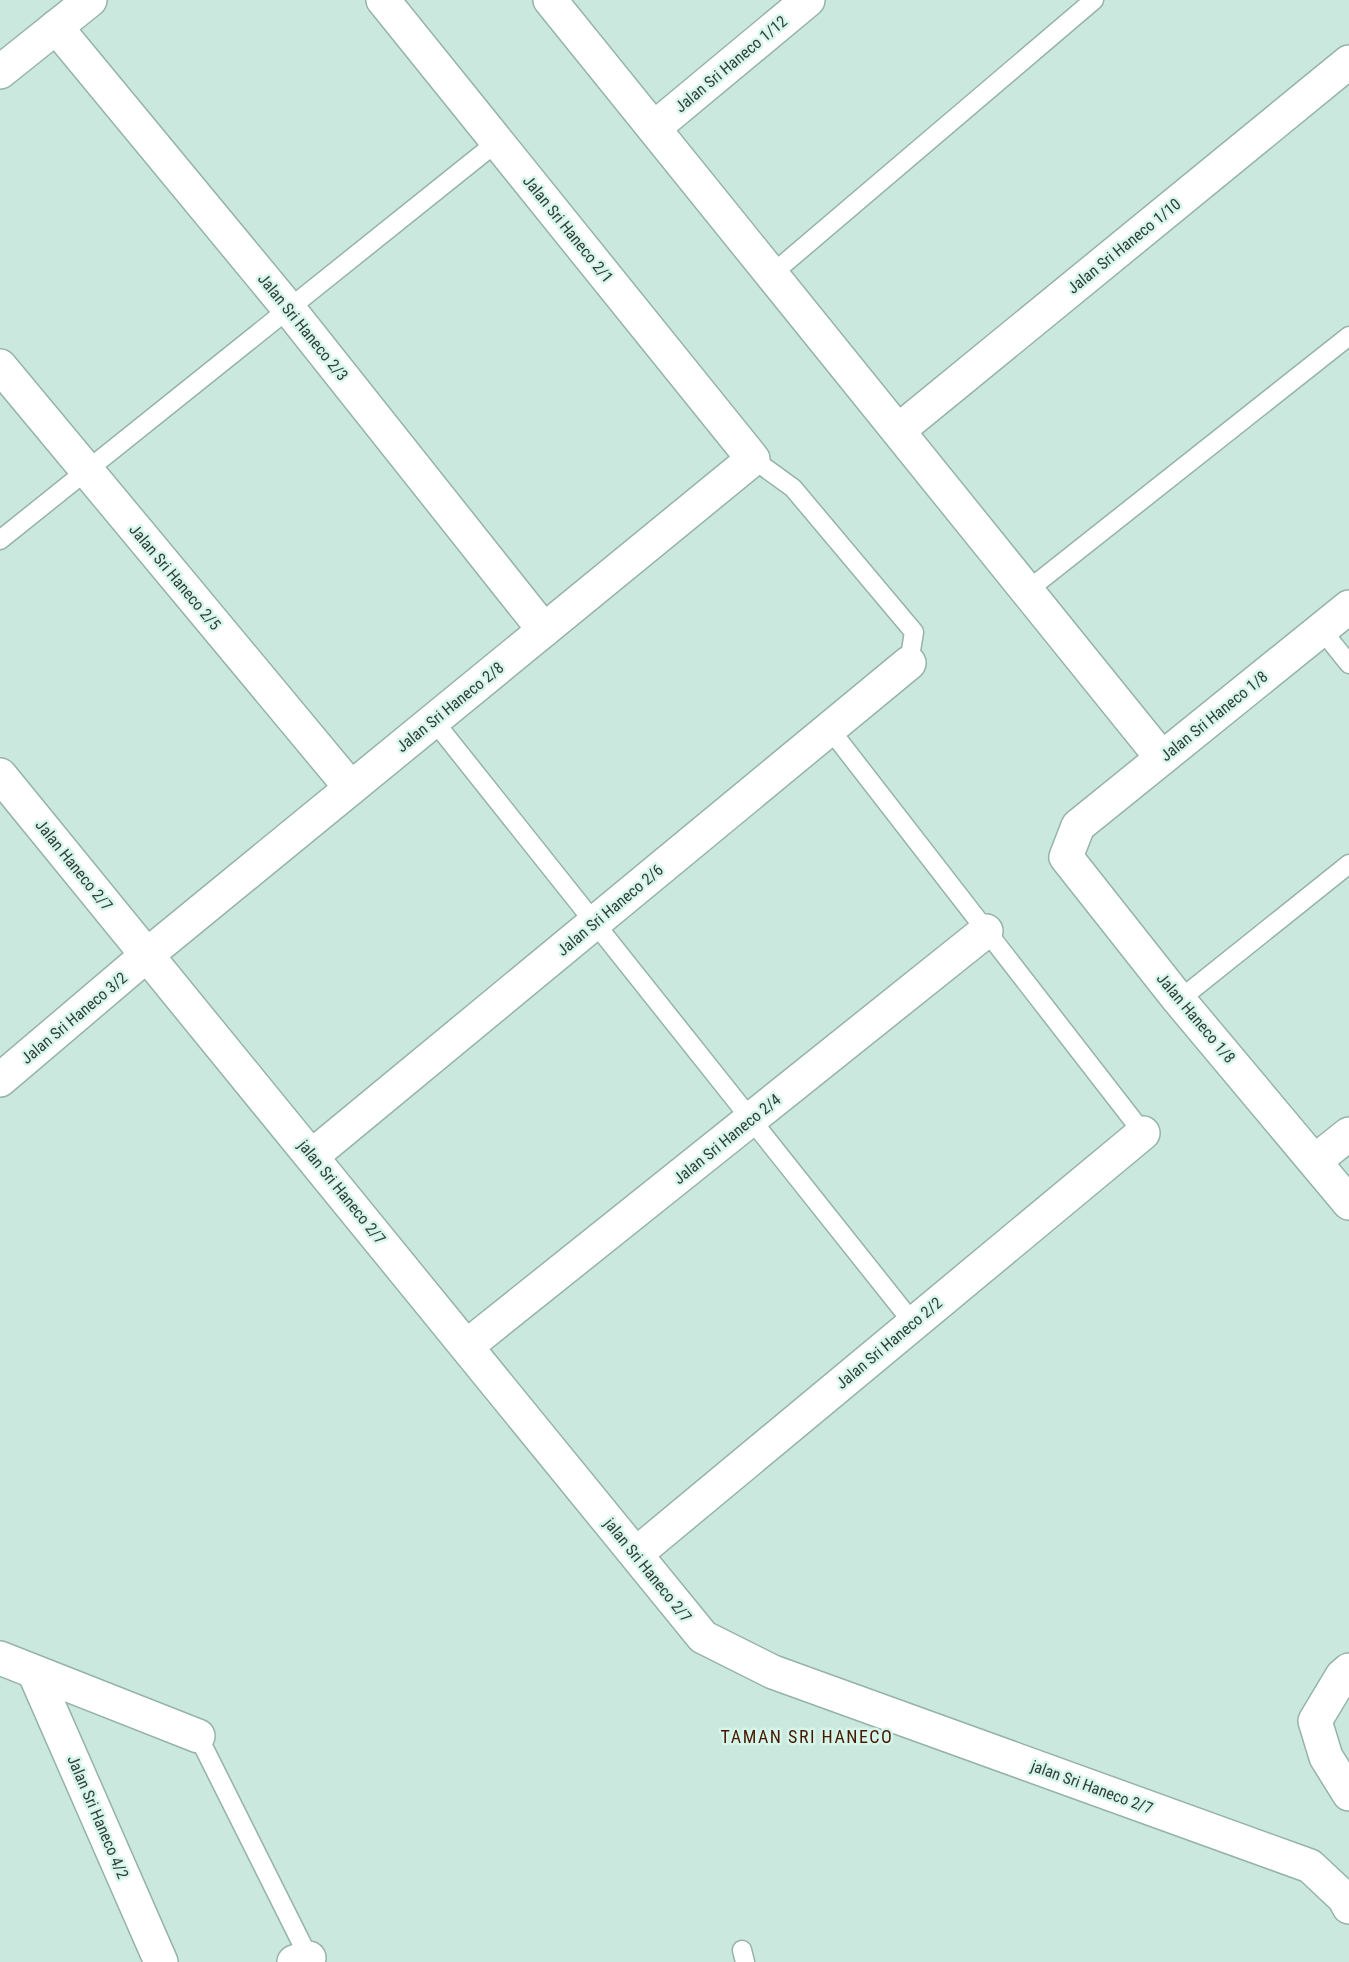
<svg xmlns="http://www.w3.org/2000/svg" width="1349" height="1962" font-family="'Roboto Condensed',sans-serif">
	<rect width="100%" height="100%" fill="#cae8de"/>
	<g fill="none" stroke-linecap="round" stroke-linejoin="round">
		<defs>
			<g id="lane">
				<polyline points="772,274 1094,0"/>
				<polyline points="753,459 793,488 914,632 909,663"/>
				<polyline points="0,540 497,142"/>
				<polyline points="1028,590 1349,336"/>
				<polyline points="1321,629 1349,664"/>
				<polyline points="434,721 913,1323"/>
				<polyline points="829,728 1143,1133"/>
				<polyline points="1179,1000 1349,864"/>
				<polyline points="198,1736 309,1958"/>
				<polyline points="742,1950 745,1962"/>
			</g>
			<g id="street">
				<polyline points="550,0 1162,758"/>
				<polyline points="56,27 289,309 544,630"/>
				<polyline points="0,72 90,0"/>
				<polyline points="654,128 808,0"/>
				<polyline points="0,366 351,788"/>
				<polyline points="899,430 1349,62"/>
				<polyline points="1349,607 1078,826 1066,857 1179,1000 1349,1203"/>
				<polyline points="0,775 703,1637 773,1672 1310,1866 1344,1898 1349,1907"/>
				<polyline points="0,1080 147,955 753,459 383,0"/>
				<polyline points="312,1156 909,663"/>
				<polyline points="1315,1161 1349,1134"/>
				<polyline points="467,1346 986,931"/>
				<polyline points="636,1554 1143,1133"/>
				<polyline points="0,1658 198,1736"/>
				<polyline points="1349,1670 1342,1676 1315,1721 1326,1757 1349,1794"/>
				<polyline points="34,1672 161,1962"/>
				<polyline points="294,1962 309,1958"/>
			</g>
		</defs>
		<!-- lane casing -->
		<use href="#lane" stroke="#96b3a9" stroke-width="21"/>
		<!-- street casing -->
		<use href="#street" stroke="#96b3a9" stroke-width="36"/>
		<!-- lane -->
		<use href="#lane" stroke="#fff" stroke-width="18"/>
		<!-- street -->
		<use href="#street" stroke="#fff" stroke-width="33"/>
	</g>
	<g text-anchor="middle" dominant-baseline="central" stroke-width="5" stroke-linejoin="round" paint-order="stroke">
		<!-- street labels -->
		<g font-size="16" fill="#313e39" stroke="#d7f6eb">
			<text transform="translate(731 64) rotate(-40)">Jalan Sri Haneco 1/12</text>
			<text transform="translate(568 229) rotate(51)">Jalan Sri Haneco 2/1</text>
			<text transform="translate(1124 246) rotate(-39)">Jalan Sri Haneco 1/10</text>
			<text transform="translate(303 327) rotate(51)">Jalan Sri Haneco 2/3</text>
			<text transform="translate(175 577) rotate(50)">Jalan Sri Haneco 2/5</text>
			<text transform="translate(450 707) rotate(-39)">Jalan Sri Haneco 2/8</text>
			<text transform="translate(1214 716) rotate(-39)">Jalan Sri Haneco 1/8</text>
			<text transform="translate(74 865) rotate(51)">Jalan Haneco 2/7</text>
			<text transform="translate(610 910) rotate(-40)">Jalan Sri Haneco 2/6</text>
			<text transform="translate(74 1018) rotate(-40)">Jalan Sri Haneco 3/2</text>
			<text transform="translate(1196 1018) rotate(50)">Jalan Haneco 1/8</text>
			<text transform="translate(727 1139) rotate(-39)">Jalan Sri Haneco 2/4</text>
			<text transform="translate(342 1192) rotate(51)">jalan Sri Haneco 2/7</text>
			<text transform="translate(889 1343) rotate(-40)">Jalan Sri Haneco 2/2</text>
			<text transform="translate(648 1570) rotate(51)">jalan Sri Haneco 2/7</text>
			<text transform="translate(1092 1787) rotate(20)">jalan Sri Haneco 2/7</text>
			<text transform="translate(98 1817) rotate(67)">Jalan Sri Haneco 4/2</text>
		</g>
		<!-- neighbourhood labels -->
		<g font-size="18" letter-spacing="1.5" fill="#471900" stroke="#d7f6eb">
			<text x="807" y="1736">TAMAN SRI HANECO</text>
		</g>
	</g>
</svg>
